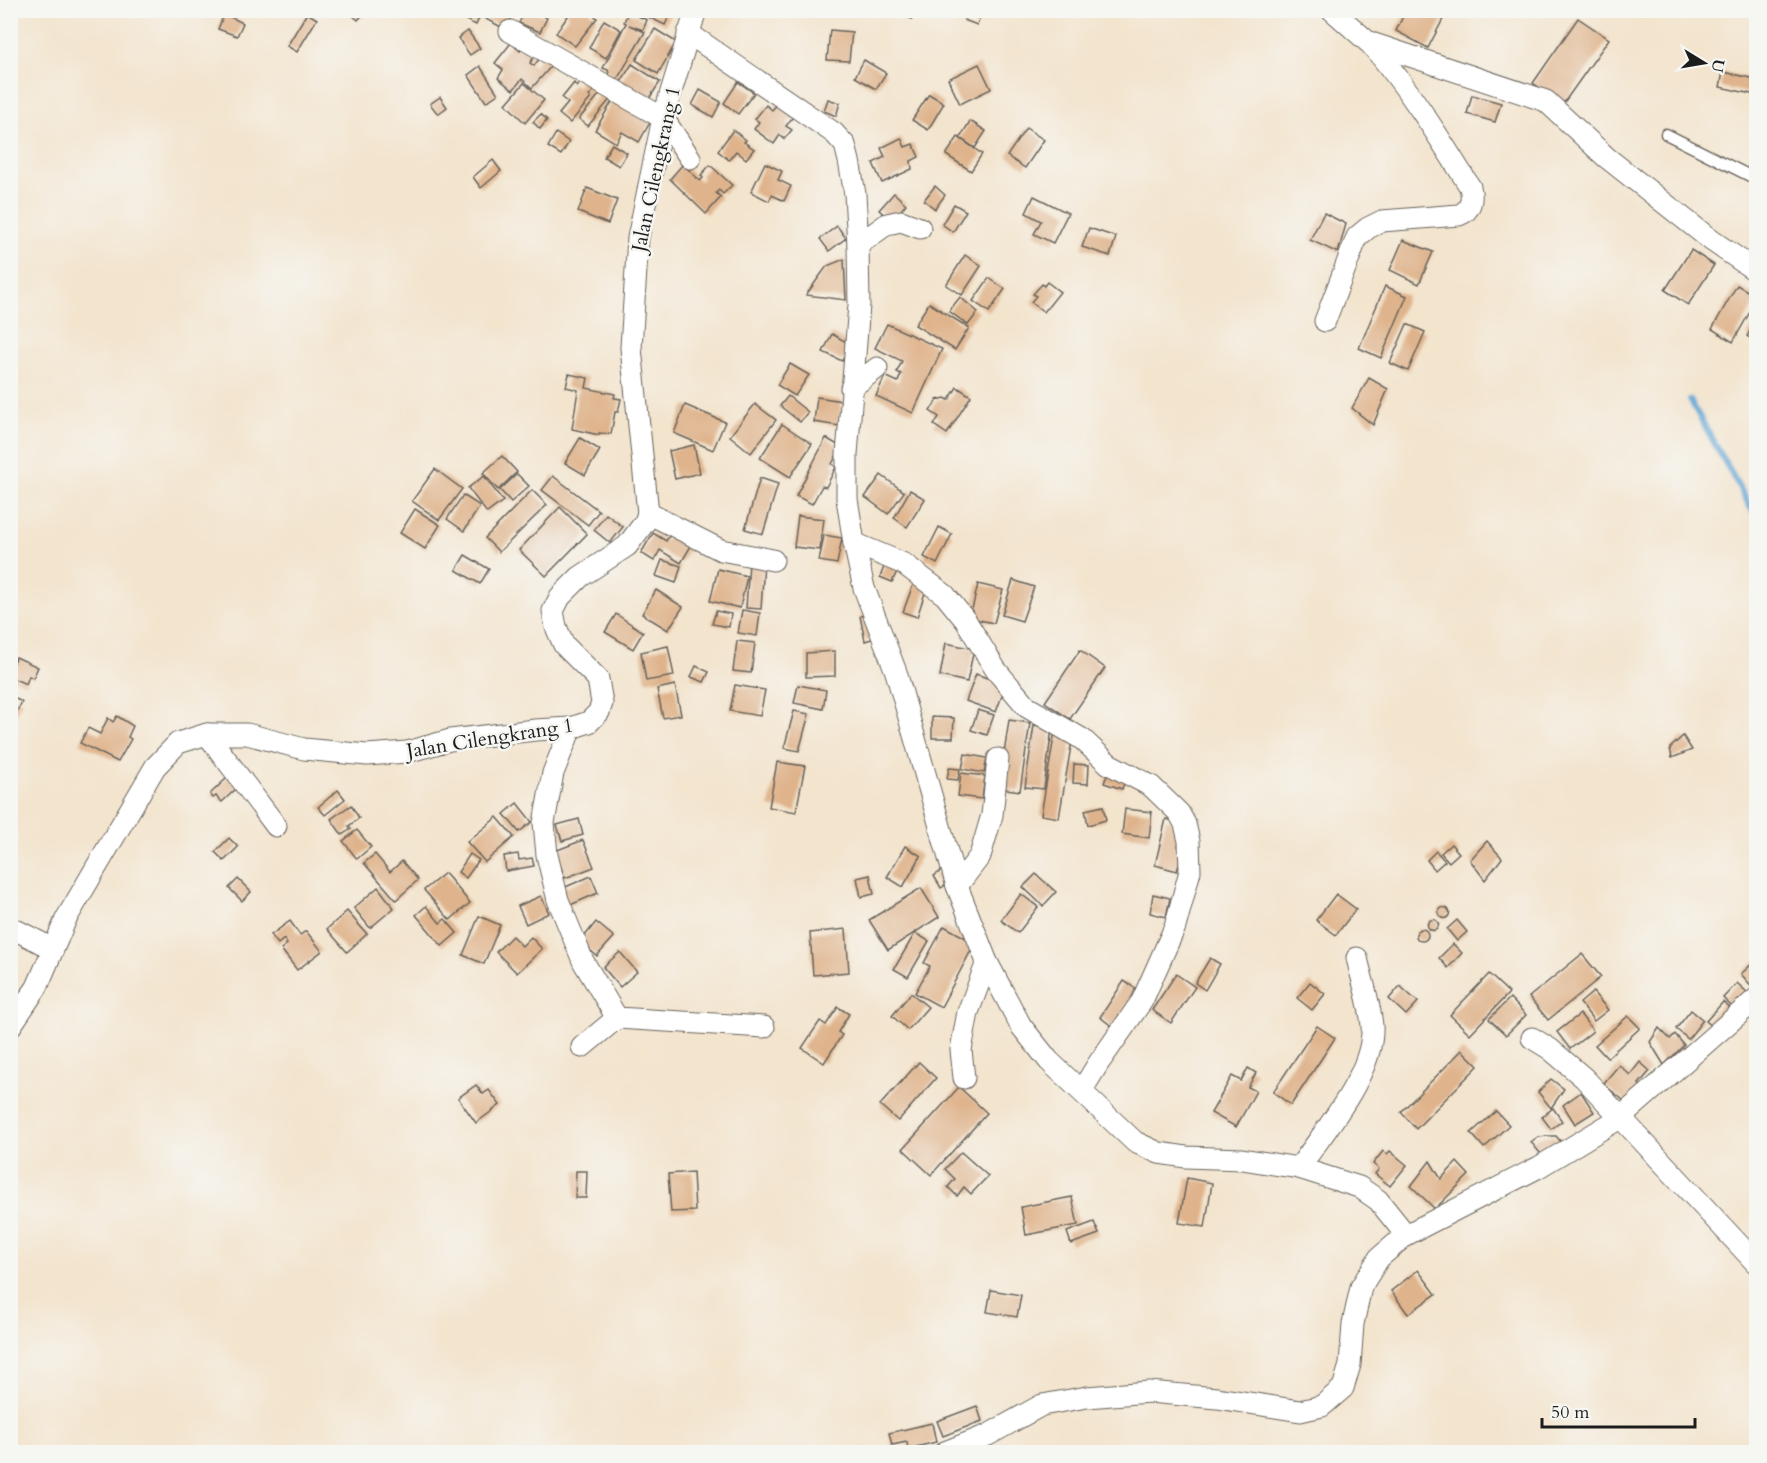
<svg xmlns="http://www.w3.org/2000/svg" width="1767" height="1463" font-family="Cardo,serif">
	<rect width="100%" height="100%" fill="#f6f6f2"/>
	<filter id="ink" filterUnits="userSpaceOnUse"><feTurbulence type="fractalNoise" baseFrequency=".0167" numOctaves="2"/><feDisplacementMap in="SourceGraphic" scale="12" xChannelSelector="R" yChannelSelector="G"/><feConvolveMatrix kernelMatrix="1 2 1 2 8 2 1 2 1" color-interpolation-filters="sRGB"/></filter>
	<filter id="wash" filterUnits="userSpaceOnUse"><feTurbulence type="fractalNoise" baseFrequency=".008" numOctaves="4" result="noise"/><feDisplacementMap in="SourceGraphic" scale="24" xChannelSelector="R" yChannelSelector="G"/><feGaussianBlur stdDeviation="1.35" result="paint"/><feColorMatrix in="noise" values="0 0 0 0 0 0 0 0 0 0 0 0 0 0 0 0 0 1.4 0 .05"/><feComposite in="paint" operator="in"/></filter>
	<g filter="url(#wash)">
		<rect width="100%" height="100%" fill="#f3e4cd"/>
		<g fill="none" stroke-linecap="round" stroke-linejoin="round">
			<!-- stream -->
			<polyline stroke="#5fa4d4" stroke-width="6" points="1690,400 1756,517"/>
		</g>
		<g id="blocks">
			<!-- building -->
			<g fill="#dfb38b">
				<polygon points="346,10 367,10 358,20"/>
				<polygon points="458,10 516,10 505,29 480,16 476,25 455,15"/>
				<polygon points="525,10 533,10 547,18 540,32 519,23"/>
				<polygon points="569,10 588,10 597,18 575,46 556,33 568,16 566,14"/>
				<polygon points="634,10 672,10 665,25"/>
				<polygon points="888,10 915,10 912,19"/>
				<polygon points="968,10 982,10 977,25 964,20"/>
				<polygon points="1406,10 1427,10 1443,19 1428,48 1396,31"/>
				<polygon points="628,12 647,20 643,30 629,25 645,32 618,78 615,79 610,77 608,70 603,68 626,23 624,22"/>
				<polygon points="307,13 317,19 297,52 287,46"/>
				<polygon points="224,14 243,23 237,36 218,29"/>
				<polygon points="1578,18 1609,39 1563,104 1533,83"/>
				<polygon points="604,20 621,30 606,58 589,48"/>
				<polygon points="655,29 676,42 658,74 636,60"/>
				<polygon points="830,30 852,32 849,61 827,60"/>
				<polygon points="468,31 480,48 470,55 458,38"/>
				<polygon points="511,43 520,51 522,47 534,57 530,63 534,66 542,55 553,64 532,88 522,79 513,90 498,78 503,70 495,63"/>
				<polygon points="864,60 886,73 876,89 855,77"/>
				<polygon points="632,64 660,82 647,102 619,85"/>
				<polygon points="979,64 991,89 960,104 948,79"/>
				<polygon points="480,66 498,94 486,102 468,75"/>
				<polygon points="1723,72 1756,79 1756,95 1720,87"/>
				<polygon points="585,77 597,87 589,96 591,98 570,123 559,114 568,103 562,98 574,83 577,87"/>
				<polygon points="738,82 754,93 738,114 724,103"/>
				<polygon points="524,83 544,100 525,123 506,104"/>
				<polygon points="604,89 612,97 588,126 579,119"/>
				<polygon points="700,90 721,102 713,117 692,105"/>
				<polygon points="929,94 944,103 928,130 912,120"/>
				<polygon points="616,95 653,117 639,142 622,132 616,143 595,130"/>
				<polygon points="1472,95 1501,103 1495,122 1467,114"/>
				<polygon points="440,97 447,107 438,114 430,104"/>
				<polygon points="828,99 840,103 836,116 824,111"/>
				<polygon points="779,102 795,114 786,126 792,130 784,139 780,135 774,144 754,129 759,122 755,119 766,105 772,110"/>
				<polygon points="541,114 547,120 540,129 533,122"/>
				<polygon points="970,121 986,131 975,148 960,138"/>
				<polygon points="1026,128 1044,140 1025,168 1007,156"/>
				<polygon points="733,130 746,140 744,142 754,149 746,159 736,151 729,160 718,151"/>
				<polygon points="556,133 569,142 561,155 548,147"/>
				<polygon points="958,137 982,154 971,171 946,155"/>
				<polygon points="901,138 905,147 913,144 919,157 911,161 912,169 882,183 873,163 885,157 881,148"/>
				<polygon points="612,144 627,153 619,166 604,157"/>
				<polygon points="493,160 501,171 481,188 473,177"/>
				<polygon points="765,163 782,171 778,180 791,186 784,201 772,195 769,201 751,192"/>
				<polygon points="683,164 700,181 703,178 701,175 710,165 732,185 723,194 719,190 716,193 721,197 706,214 670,179"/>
				<polygon points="935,186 945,195 935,209 924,200"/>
				<polygon points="587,188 617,200 608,224 578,212"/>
				<polygon points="894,193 906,204 892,221 879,210"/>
				<polygon points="1034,196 1068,213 1053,243 1034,234 1041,221 1026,213"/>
				<polygon points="954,204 966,211 953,232 942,224"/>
				<polygon points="1324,213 1346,224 1338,253 1310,240"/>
				<polygon points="837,226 846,238 829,251 820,239"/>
				<polygon points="1089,228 1116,237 1110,256 1082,247"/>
				<polygon points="1403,240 1433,252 1419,284 1390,270"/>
				<polygon points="1691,250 1714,265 1688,305 1665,290"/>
				<polygon points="965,255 981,266 962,295 946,285"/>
				<polygon points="844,259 846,300 806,295 827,266"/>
				<polygon points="989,278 1005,289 989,312 973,301"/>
				<polygon points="1047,282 1060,292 1044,312 1031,302 1036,296 1033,294 1042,284 1044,286"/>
				<polygon points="1737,285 1756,296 1756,301 1733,342 1712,329"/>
				<polygon points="1385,286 1407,296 1381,358 1359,348"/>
				<polygon points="960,297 978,312 968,325 949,311"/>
				<polygon points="929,303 969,328 955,350 915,325"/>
				<polygon points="1756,321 1756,342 1747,336"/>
				<polygon points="887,324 942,349 913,413 876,396 885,376 898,382 901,374 897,372 902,361 875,348"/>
				<polygon points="1407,324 1425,332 1408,371 1390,363"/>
				<polygon points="832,334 850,344 842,361 823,352"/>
				<polygon points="790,364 809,375 795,396 777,385"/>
				<polygon points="569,374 588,378 586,388 615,394 614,398 621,399 618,412 615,412 611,434 599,433 599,435 572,429 578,390 566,387"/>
				<polygon points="1369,378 1388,389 1373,425 1352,408"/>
				<polygon points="957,387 971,396 947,434 934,425 939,417 930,411 937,400 945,398 949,400"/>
				<polygon points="788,396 808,412 800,422 780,406"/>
				<polygon points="817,397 842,401 839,426 814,422"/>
				<polygon points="755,404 776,420 751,453 730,436"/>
				<polygon points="685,405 725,422 713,450 674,433"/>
				<polygon points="782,424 812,444 790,477 760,458"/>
				<polygon points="580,438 600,450 585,475 565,463"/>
				<polygon points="826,438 841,447 832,464 836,467 826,487 822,486 812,504 796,496"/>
				<polygon points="694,445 700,473 675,479 669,451"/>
				<polygon points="502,456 517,472 498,490 483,473"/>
				<polygon points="435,469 462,489 439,520 412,501"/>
				<polygon points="517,474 529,486 511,502 500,490"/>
				<polygon points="881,475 904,492 888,514 865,497"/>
				<polygon points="484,476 503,501 487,513 468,488"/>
				<polygon points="553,476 599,511 588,525 542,490"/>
				<polygon points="760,478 778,484 763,534 745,529"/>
				<polygon points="532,490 547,505 499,552 485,538"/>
				<polygon points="910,490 925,499 907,527 894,518"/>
				<polygon points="463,495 480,506 464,531 447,519"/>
				<polygon points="560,507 587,534 546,576 519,550"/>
				<polygon points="415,509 440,525 425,549 400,533"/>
				<polygon points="606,514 623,527 610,543 594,530"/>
				<polygon points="798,516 824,519 820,550 794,547"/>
				<polygon points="675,527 695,539 681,563 660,550 654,561 641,553 653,533 666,541"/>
				<polygon points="939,527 952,534 937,564 924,557"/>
				<polygon points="824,535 842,538 837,564 819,561"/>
				<polygon points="465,555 489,569 480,584 456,570"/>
				<polygon points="888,557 901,563 892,582 880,577"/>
				<polygon points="662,560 681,566 676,583 656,576"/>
				<polygon points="749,562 764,563 761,609 746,608"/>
				<polygon points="718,569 747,576 740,608 710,601"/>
				<polygon points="1013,580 1034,587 1022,621 1002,615"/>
				<polygon points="914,582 927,587 917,617 903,612"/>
				<polygon points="978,584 1003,590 994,623 970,618"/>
				<polygon points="656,590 683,607 668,630 642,614"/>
				<polygon points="742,610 760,613 757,636 738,633"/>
				<polygon points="716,611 731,614 729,627 712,624"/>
				<polygon points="616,614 643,632 633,649 605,632"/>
				<polygon points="870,614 875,638 865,641 860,616"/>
				<polygon points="737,641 755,643 751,673 733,671"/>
				<polygon points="946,643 974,649 967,682 940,676"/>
				<polygon points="668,646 674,676 646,681 641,652"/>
				<polygon points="1080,650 1105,668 1070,719 1045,702"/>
				<polygon points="835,651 835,676 806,677 806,653"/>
				<polygon points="16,657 38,667 33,678 29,676 26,684 10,677 10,669"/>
				<polygon points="696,666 709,672 704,682 691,677"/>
				<polygon points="976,674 1006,685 996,712 966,701"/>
				<polygon points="675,685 681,715 663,718 657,689"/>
				<polygon points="735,685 765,690 760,716 730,711"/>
				<polygon points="798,685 826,690 823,709 794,703"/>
				<polygon points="10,696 22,702 10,724"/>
				<polygon points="978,710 994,715 987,735 971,730"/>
				<polygon points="794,711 809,714 799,751 784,748"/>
				<polygon points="117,716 133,726 128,737 131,739 118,762 80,743 88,728 100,734 108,718 113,722"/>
				<polygon points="932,717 954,718 953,738 932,738"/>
				<polygon points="1009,720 1030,723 1020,791 999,788"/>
				<polygon points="1034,725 1052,728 1044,789 1025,787"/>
				<polygon points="1055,731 1073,734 1059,818 1041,815"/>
				<polygon points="1683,736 1692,750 1672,758 1670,748"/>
				<polygon points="965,754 987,758 984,773 962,769"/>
				<polygon points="777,762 805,766 796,812 769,807"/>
				<polygon points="1074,764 1089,765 1088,784 1073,783"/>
				<polygon points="949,768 960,769 958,780 947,779"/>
				<polygon points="961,773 985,776 982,799 958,796"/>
				<polygon points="1108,773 1126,778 1122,789 1104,783"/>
				<polygon points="229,776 238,787 222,802 216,796 213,798 210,794"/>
				<polygon points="338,790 345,799 325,815 318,807"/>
				<polygon points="517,803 532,822 519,832 504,814"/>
				<polygon points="351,805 359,818 349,826 351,829 342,835 331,819"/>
				<polygon points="1103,806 1106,820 1088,825 1085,810"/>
				<polygon points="1125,809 1152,812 1149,838 1122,834"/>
				<polygon points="497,817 514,837 485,862 467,842"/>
				<polygon points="579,819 583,835 562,841 557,825"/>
				<polygon points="1166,819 1178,822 1182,831 1178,846 1184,847 1177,871 1155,865"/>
				<polygon points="357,830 371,847 357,859 343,841"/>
				<polygon points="229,838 238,847 224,861 215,852"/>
				<polygon points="583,840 594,867 565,878 555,851"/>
				<polygon points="1487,841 1502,858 1485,880 1470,860"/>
				<polygon points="1451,844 1459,853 1449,862 1441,853"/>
				<polygon points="905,846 921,856 903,887 887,877"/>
				<polygon points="1436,851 1445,861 1435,870 1427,860"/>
				<polygon points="375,854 390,872 402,861 418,880 396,900 364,863"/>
				<polygon points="470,854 479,860 466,878 458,872"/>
				<polygon points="518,854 519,860 532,858 534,866 506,871 504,856"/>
				<polygon points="945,868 953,880 941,888 934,876"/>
				<polygon points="445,873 470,903 450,920 424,890"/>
				<polygon points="1036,874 1056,892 1043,906 1023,887"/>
				<polygon points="870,875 874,894 861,897 857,878"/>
				<polygon points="591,876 598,893 568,906 561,889"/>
				<polygon points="238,879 251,892 242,901 229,888"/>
				<polygon points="378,887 394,908 370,928 354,908"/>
				<polygon points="921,888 939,917 888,950 869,920"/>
				<polygon points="1021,894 1038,907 1018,933 1001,920"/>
				<polygon points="1153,894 1170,898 1166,917 1150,913"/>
				<polygon points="1336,894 1356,909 1336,935 1316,920"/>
				<polygon points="541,896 549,913 526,924 518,906"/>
				<polygon points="426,906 440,923 445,919 457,933 442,946 416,915"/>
				<circle cx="1444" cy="913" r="5.5"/>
				<polygon points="347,911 367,934 347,952 327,929"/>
				<polygon points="479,916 500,925 484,964 463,955"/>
				<circle cx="1433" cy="925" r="5.5"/>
				<polygon points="1457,920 1467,932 1457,941 1447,929"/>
				<polygon points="290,921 300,935 306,931 322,951 297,970 281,949 287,944 284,939 278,944 271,935"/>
				<polygon points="596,922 614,937 597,956 580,942"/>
				<polygon points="944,926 975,943 941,1007 915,993 930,966 924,963"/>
				<circle cx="1422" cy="935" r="6"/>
				<polygon points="846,929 849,972 813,975 810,933"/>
				<polygon points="915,933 929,941 908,977 894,969"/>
				<polygon points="512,936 522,946 531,937 542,949 517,973 496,952"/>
				<polygon points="1453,944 1462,953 1448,968 1439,958"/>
				<polygon points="620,952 637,972 620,987 603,967"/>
				<polygon points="1582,954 1601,977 1548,1020 1529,997"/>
				<polygon points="1210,958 1220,964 1205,990 1195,983"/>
				<polygon points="1756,960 1756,987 1754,989 1741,974"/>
				<polygon points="1176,974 1195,987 1171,1023 1152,1010"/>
				<polygon points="1489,974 1509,993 1470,1034 1450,1015"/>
				<polygon points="1124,981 1138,990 1113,1027 1100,1017"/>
				<polygon points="1310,982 1325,994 1312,1010 1297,998"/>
				<polygon points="1737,983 1750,995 1735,1010 1723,998"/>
				<polygon points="1400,986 1418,1002 1406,1015 1389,999"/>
				<polygon points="1593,992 1608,1010 1594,1021 1580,1003"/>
				<polygon points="911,993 928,1007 908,1030 892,1016"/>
				<polygon points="1510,998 1526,1015 1506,1035 1489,1019"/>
				<polygon points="1723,1002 1733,1011 1715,1029 1706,1021"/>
				<polygon points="838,1007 849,1014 838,1032 842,1035 824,1063 802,1048 820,1021 826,1025"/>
				<polygon points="1691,1010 1703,1020 1688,1039 1676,1029"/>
				<polygon points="1580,1014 1593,1031 1570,1049 1557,1032"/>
				<polygon points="1628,1016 1640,1028 1607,1058 1595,1045"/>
				<polygon points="1317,1026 1335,1038 1291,1105 1273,1092"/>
				<polygon points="1659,1028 1670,1039 1675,1034 1684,1045 1664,1065 1650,1042"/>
				<polygon points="1462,1050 1478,1066 1416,1129 1401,1112"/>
				<polygon points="919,1062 936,1078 898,1121 880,1105"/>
				<polygon points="1640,1062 1650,1071 1639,1084 1644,1091 1627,1103 1603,1084 1619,1065 1630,1075"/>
				<polygon points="1248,1068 1256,1073 1248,1087 1256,1091 1236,1127 1211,1113 1232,1076 1241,1081"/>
				<polygon points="1551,1079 1564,1089 1551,1108 1538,1092"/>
				<polygon points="476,1085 483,1094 489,1090 500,1105 476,1123 458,1098"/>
				<polygon points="959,1087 987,1113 931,1175 903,1149"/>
				<polygon points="1581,1092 1594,1112 1575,1124 1563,1105"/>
				<polygon points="1553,1108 1562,1121 1551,1129 1542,1117"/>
				<polygon points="1496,1111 1509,1125 1484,1148 1471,1133"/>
				<polygon points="1548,1136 1556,1136 1562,1143 1544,1158 1531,1142 1538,1137"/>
				<polygon points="1383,1151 1387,1154 1390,1151 1407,1165 1390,1186 1375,1174 1379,1169 1373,1164"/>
				<polygon points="961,1152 988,1176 971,1194 964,1187 957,1196 948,1187 955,1179 945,1169"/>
				<polygon points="1430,1161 1441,1179 1457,1162 1469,1175 1435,1209 1411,1186"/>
				<polygon points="576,1171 587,1171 586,1198 575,1198"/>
				<polygon points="693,1172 695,1211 671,1212 668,1174"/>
				<polygon points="1187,1178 1212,1183 1205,1227 1179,1223"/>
				<polygon points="1072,1197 1078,1225 1026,1235 1021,1207"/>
				<polygon points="1094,1222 1099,1234 1071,1244 1067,1232"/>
				<polygon points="1418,1270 1436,1294 1408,1314 1391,1291"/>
				<polygon points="991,1290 1021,1295 1017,1317 987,1312"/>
				<polygon points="977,1406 982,1421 943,1436 937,1421"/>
				<polygon points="932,1423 936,1442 908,1449 907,1442 892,1445 889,1433"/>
			</g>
		</g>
	</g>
	<g filter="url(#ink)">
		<use href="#blocks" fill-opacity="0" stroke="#67625a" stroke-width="1.5"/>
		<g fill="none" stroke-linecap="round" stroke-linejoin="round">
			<defs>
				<polyline id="lane" points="1666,134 1756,179"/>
				<g id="street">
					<polyline points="1332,10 1368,42 1546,101 1606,157 1711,240 1756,271"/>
					<polyline points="510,31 663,118 690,158"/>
					<polyline points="688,33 834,133 845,145 849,161 855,194 858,245 859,305 847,454 847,499 854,543 864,588 896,672 957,886 987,962 1021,1026 1049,1061 1135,1142 1159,1153 1186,1157 1242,1159 1299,1168 1359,1187 1378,1200 1406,1235"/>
					<polyline points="858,245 887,224 901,221 920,228"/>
					<path d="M 1325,321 L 1357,237 L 1368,228 L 1382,221 L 1459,215 C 1471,211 1473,199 1470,187 C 1439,137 1408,87 1369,42"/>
					<polyline points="851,388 877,368"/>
					<polyline points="648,513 721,550 773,560"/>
					<polyline points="854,543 904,564 945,595 966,621 996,670 1027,707 1082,739 1109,764 1151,786 1179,813 1185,824 1189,841 1190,871 1175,927 1142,1001 1098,1064 1082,1090"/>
					<polyline points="571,728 553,773 544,823 547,855 558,900 583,961 617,1018 764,1027"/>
					<polyline points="207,734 276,826"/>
					<polyline points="957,886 980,856 992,815 998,759"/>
					<polyline points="10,927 53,949"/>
					<polyline points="10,1027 37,987 66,919 155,767 178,743 207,734 247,734 304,749 367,755 407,752 450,740 535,730 571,728 589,722 599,712 602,703 598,679 564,645 556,627 553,611 560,597 580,577 627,546 645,522 648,513 631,348 638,238 663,118 696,10"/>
					<polyline points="1532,1038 1550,1049 1584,1078 1756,1263"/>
					<polyline points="582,1047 617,1018"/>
					<polyline points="964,1078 961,1050 968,1012 987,962"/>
					<path d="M 1299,1168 C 1324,1131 1375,1072 1372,1026 C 1370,1003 1362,980 1357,958"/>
					<polyline points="945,1452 988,1435 1042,1405 1087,1397 1149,1392 1217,1398 1300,1411 1322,1406 1343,1388 1350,1365 1353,1324 1361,1287 1379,1258 1406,1235 1539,1167 1620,1118 1756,999"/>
				</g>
			</defs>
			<!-- lane casing -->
			<use href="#lane" stroke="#67625a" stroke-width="13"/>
			<!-- street casing -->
			<use href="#street" stroke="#67625a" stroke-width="23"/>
			<!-- lane -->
			<use href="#lane" stroke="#fff" stroke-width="10"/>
			<!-- street -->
			<use href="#street" stroke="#fff" stroke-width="21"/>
		</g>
	</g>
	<g text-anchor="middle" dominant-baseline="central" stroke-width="5" stroke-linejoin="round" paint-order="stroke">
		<!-- street labels -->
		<g font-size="20" fill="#1c1c1c" stroke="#f6f6f2">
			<text transform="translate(656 169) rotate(-78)">Jalan Cilengkrang 1</text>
			<text transform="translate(490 738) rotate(-9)">Jalan Cilengkrang 1</text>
		</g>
	</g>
	<!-- margin -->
	<rect width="1767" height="1463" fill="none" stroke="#f6f6f2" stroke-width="36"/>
	<!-- north arrow -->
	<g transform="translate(1704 63) rotate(101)" stroke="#f6f6f2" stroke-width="4.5" paint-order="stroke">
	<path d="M0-4.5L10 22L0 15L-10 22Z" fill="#1c1c1c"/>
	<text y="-9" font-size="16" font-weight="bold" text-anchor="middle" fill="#1c1c1c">U</text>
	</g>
	<!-- scale -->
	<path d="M1542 1418v9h153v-9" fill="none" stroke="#1c1c1c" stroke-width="3"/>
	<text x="1551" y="1418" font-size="18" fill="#1c1c1c" stroke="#f6f6f2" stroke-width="4.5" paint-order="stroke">50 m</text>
</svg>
